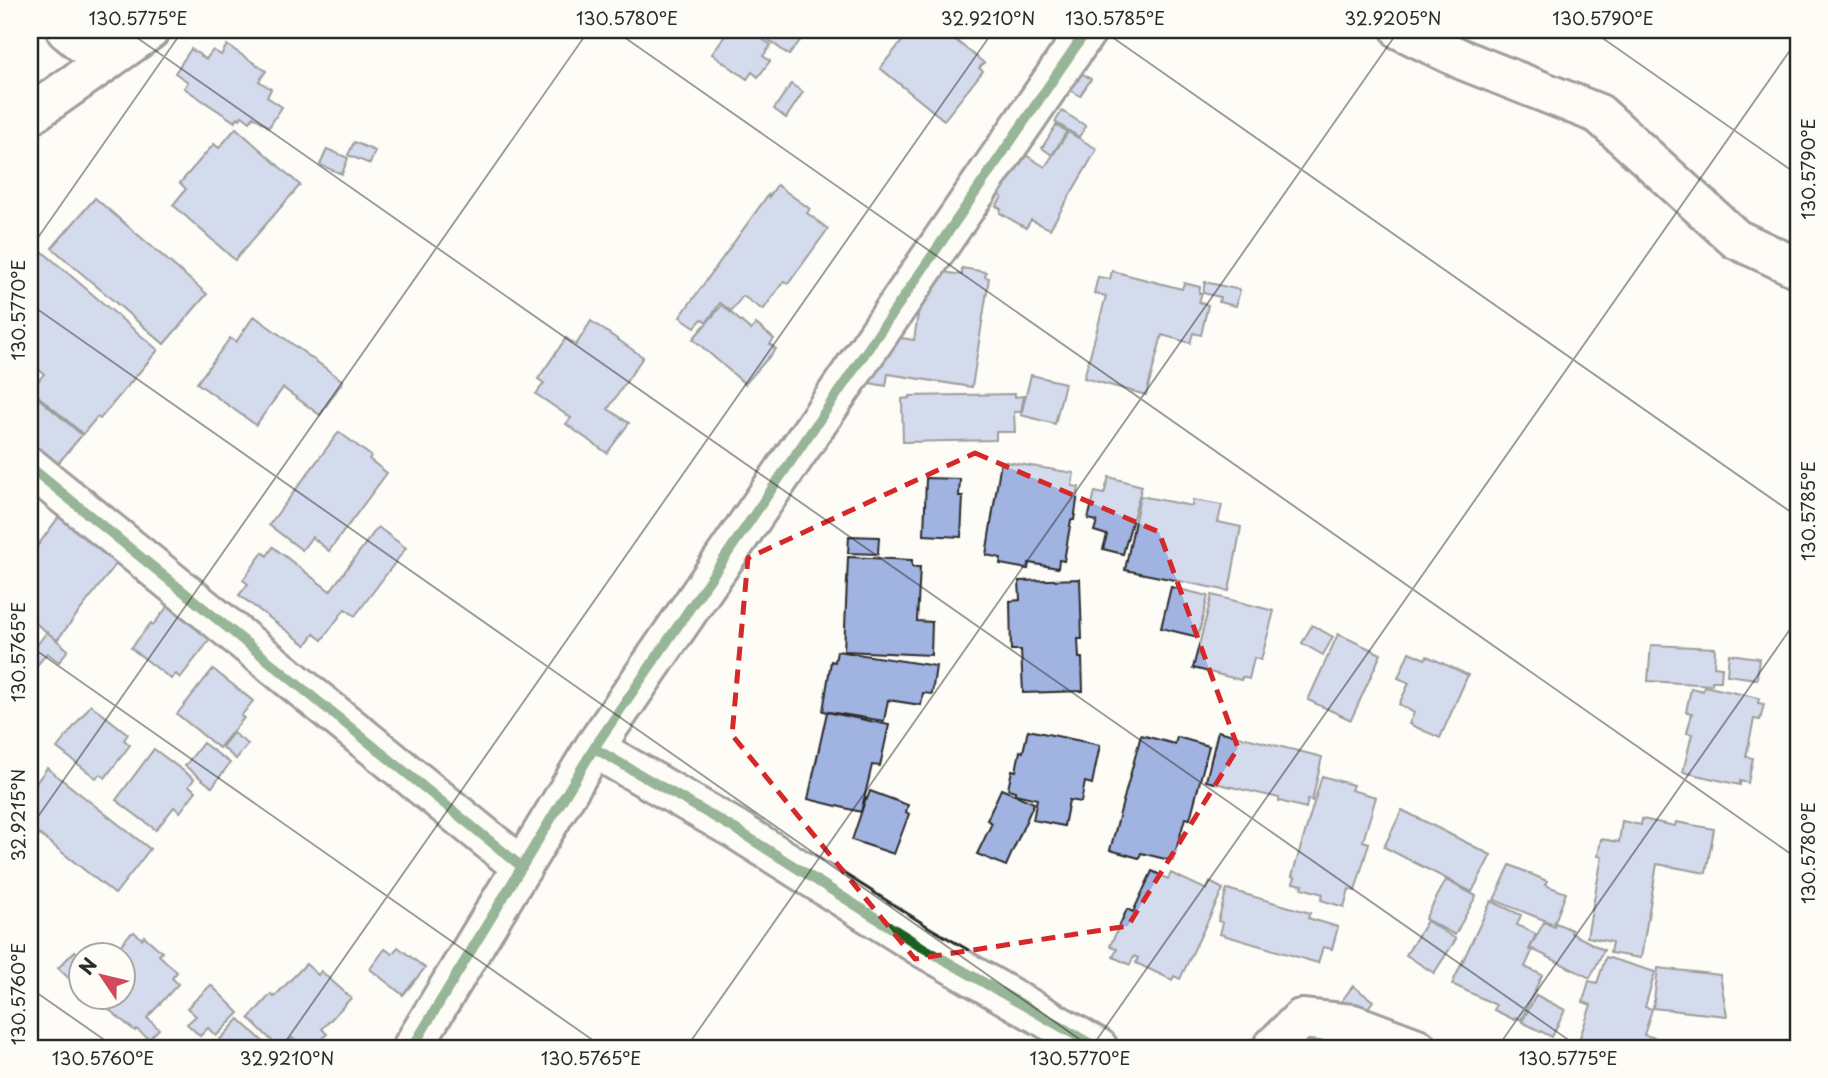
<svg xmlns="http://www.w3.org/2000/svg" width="1828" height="1078" font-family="'Playpen Sans',sans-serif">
	<rect width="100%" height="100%" fill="#fdfcf7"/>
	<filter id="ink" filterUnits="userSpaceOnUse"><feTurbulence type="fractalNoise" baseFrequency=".0143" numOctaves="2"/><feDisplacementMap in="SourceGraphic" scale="14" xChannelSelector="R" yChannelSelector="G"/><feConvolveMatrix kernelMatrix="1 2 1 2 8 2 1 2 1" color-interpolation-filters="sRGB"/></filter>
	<g filter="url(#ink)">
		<!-- building -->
		<g fill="#a0b3e1" stroke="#2b2b2b" stroke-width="2">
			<polygon points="729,30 750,30 771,45 763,56 770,61 758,77 752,72 747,79 712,54"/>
			<polygon points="755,30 808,30 789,55"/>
			<polygon points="911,30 943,30 984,63 979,68 983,71 944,120 880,68"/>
			<polygon points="227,45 266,71 259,81 271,89 267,97 282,107 269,127 253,116 250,122 242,116 240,119 238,117 235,122 184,88 188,82 175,73 191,49 206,59 213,50 221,55"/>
			<polygon points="1081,73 1091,79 1080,96 1070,90"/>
			<polygon points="791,84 803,92 786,118 774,109"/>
			<polygon points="1062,111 1086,126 1079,137 1055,122"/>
			<polygon points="1056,125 1067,131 1052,155 1042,148"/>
			<polygon points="236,128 300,185 235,260 173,205 186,189 180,183 214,144 219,148"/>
			<polygon points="1068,132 1097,149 1050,229 1031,220 1026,228 1000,213 1001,209 996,206 1002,197 997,194 1024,154 1045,167"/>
			<polygon points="354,142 375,151 370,164 348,155"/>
			<polygon points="327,149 348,158 342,174 320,165"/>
			<polygon points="777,185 810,209 807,213 828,229 788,284 784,281 763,310 743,296 731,311 720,303 707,322 702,319 695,327 680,317 768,195 769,197"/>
			<polygon points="95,198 207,294 164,344 52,248"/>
			<polygon points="30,241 158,350 100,419 97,417 83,434 31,390 44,374 30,362"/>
			<polygon points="962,268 986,272 985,277 989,278 972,387 888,374 886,386 864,382 871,333 914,340 925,269 962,275"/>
			<polygon points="1112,271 1182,289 1184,283 1200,287 1199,293 1202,293 1199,302 1208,305 1201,335 1193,333 1190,343 1162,335 1146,395 1084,378 1106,296 1094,293 1098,277 1110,279"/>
			<polygon points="1205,282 1240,290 1236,306 1219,302 1220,297 1203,293"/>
			<polygon points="722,305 751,330 756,324 774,339 770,344 776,349 745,384 693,339"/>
			<polygon points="254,316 343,381 320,415 283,388 256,425 197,383 230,338 236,342"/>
			<polygon points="591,321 643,357 608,409 629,423 607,453 566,424 571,418 536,394 544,383 538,379 566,338 576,345"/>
			<polygon points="1031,375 1065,383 1055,424 1021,415"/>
			<polygon points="30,391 82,435 55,467 30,446"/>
			<polygon points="1015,394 1015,397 1024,396 1021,412 1014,412 1015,432 996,432 996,440 903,442 902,399 910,398 910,396"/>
			<polygon points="339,432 371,456 369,459 387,473 329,551 312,537 302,550 269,525"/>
			<polygon points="1001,461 1074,473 1072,486 1079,487 1074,520 1071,520 1064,561 1059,560 1058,568 1029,563 1028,569 1000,564 1001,558 986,555"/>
			<polygon points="1109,477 1142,486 1123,554 1103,549 1107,535 1094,531 1097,521 1088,519 1095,492 1104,494"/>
			<polygon points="926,478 960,479 959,496 963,496 961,537 924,535"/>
			<polygon points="1140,496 1192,506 1193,500 1222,505 1218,522 1241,527 1229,591 1125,570"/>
			<polygon points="61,514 95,539 91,543 117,563 57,640 30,619 30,556"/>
			<polygon points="378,527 406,548 355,616 345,609 322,640 314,634 306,645 239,595 248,584 243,580 263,552 267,556 273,547 330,591"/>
			<polygon points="849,536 879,537 878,554 848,553"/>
			<polygon points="848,557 912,560 912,567 920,567 917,621 932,622 931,655 844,651"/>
			<polygon points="1080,579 1082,639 1078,639 1079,658 1082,658 1083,691 1023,693 1021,650 1011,650 1010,601 1020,600 1019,581"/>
			<polygon points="1171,587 1208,596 1198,637 1161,628"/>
			<polygon points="1212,595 1274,611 1261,660 1254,658 1249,679 1242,677 1241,680 1193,668"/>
			<polygon points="176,596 212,637 180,678 176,674 171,679 131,648 151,623 153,625"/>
			<polygon points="1312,625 1333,637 1323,655 1302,643"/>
			<polygon points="47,632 68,650 59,662 47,653 36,667 30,662 30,654"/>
			<polygon points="1338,634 1381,654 1351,720 1308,700"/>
			<polygon points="1651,645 1715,648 1714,666 1722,667 1721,681 1712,681 1712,685 1648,681"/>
			<polygon points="837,651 936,666 932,694 923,693 921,705 888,700 884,721 823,711 831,661 835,662"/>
			<polygon points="1409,652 1425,659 1427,656 1468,675 1440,738 1409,724 1414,713 1399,704 1409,683 1398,678"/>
			<polygon points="1729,654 1759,658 1757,679 1727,675"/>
			<polygon points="213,669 253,701 241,716 244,718 219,748 177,714"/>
			<polygon points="1704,686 1759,698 1758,703 1764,704 1760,720 1754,719 1746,757 1753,758 1748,783 1740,781 1740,785 1683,772 1692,734 1687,733 1692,713 1686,712 1691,688 1703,691"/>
			<polygon points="91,705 128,734 124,740 130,745 105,778 100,774 96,778 57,748"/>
			<polygon points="827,712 889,725 880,766 872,765 861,812 808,799"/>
			<polygon points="1798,721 1798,765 1789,763"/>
			<polygon points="1028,730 1100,745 1092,784 1085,782 1081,802 1069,800 1064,826 1033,820 1037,799 1015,794 1015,791 1008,789 1012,770 1016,771 1020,751 1023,752"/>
			<polygon points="1218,731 1322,757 1312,801 1308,799 1306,808 1279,801 1279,798 1206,781"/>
			<polygon points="233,733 248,744 236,759 222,747"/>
			<polygon points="1141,735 1175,744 1177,737 1209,746 1190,819 1185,818 1173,861 1141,853 1139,858 1110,850"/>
			<polygon points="203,743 230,763 212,787 185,766"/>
			<polygon points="154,749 194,779 189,786 196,791 180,812 174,807 156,830 116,800"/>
			<polygon points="47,768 150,849 115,894 30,827 30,791"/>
			<polygon points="1322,776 1353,785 1351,790 1376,797 1363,841 1369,843 1355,891 1349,889 1344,907 1321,900 1323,894 1302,888 1303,885 1293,883 1295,877 1292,876"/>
			<polygon points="1001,789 1034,803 1006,866 977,854 992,823 987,820"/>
			<polygon points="870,791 908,805 906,812 909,814 894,854 852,840 866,798 867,799"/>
			<polygon points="1402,810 1491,855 1472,892 1384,847"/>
			<polygon points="1642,819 1675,826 1676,822 1714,829 1706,873 1657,864 1641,958 1610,953 1612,942 1587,937 1602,857 1598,856 1601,839 1619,842 1622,821 1641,825"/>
			<polygon points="1510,865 1547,881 1545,885 1566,893 1554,924 1494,900"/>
			<polygon points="1152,871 1168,879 1171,873 1207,890 1210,882 1223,889 1180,979 1174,976 1172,980 1136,963 1138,958 1134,956 1130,965 1113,957 1117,949 1110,946 1127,909 1133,912"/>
			<polygon points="1446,880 1476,896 1455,935 1425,919"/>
			<polygon points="1227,889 1310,913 1308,918 1338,927 1332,949 1323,947 1318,963 1220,934 1223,923 1218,921"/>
			<polygon points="1491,901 1521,915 1517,925 1536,934 1529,950 1532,951 1525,967 1542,975 1521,1020 1516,1017 1515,1020 1494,1010 1496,1005 1452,984"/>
			<polygon points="1427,921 1456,939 1434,973 1406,955"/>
			<polygon points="1544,922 1554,927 1556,923 1572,930 1571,933 1604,950 1590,978 1530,948"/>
			<polygon points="134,932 142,939 144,936 162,952 159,955 177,972 172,978 178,984 147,1018 159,1029 149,1039 136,1029 135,1031 95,998 122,998 122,956 111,956 130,934"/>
			<polygon points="398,947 425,968 403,995 370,969 385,949 392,954"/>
			<polygon points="75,951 80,956 80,982 77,986 58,968"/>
			<polygon points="1606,957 1655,972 1645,1007 1652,1009 1644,1035 1656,1038 1653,1048 1597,1048 1578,1043 1591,1005 1583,1002 1589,981 1597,983"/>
			<polygon points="306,964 318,975 321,971 351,998 322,1029 327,1034 314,1048 303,1048 292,1038 283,1048 279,1048 249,1018 271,994 274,997"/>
			<polygon points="1658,968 1720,975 1727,1016 1653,1008"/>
			<polygon points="211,985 239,1013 216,1036 208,1028 200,1036 187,1024 196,1016 187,1008"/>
			<polygon points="1353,986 1373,1001 1354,1027 1334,1011"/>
			<polygon points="1536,995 1565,1010 1552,1037 1522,1022"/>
			<polygon points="239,1019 269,1047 212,1048"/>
			<polygon points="1333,1031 1377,1048 1322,1048"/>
		</g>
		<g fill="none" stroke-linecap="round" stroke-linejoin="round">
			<defs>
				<g id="minor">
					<polyline points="66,30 105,62"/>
					<polyline points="1401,30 1463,60 1599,114 1736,239 1798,268"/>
					<polyline points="30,467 522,867"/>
					<polyline points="594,748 735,829 922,947 1098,1048"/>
					<polyline points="412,1048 594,748 1087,30"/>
					<polyline points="1272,1048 1301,1019 1353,1024 1417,1048"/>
				</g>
				<polyline id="major" points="30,115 150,30"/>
			</defs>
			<!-- minor casing -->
			<use href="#minor" stroke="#2b2b2b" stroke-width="44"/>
			<!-- major casing -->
			<use href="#major" stroke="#2b2b2b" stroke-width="44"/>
			<!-- minor -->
			<use href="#minor" stroke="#fdfcf7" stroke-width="38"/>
			<!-- major -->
			<use href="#major" stroke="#fdfcf7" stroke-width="38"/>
			<defs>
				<g id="cycleway">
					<polyline points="30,467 522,867"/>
					<polyline points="594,748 735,829 922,947 1098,1048"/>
					<polyline points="412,1048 594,748 1087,30"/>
				</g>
			</defs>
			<!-- cycleway casing -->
			<use href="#cycleway" stroke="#fdfcf7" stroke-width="15"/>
			<!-- cycleway -->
			<use href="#cycleway" stroke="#1b5e20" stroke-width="10"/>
		</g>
	</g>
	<!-- marked area -->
	<path d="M0 0H1828V1078H0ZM 975,453 L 1159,532 L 1238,748 L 1128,926 L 915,959 L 732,735 L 748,558 Z" fill="#fdfcf7" fill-opacity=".55" fill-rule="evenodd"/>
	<path fill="none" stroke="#d62828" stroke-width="5" stroke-dasharray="14 9" stroke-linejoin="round" d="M 975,453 L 1159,532 L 1238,748 L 1128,926 L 915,959 L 732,735 L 748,558 Z"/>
	<!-- ticks -->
	<path fill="none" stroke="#2b2b2b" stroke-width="2" stroke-opacity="0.45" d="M 126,30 L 1580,1048M 614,30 L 1798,859M 1102,30 L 1798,517M 1591,30 L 1798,175M 30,249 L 183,30M 30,304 L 1092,1048M 30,646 L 604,1048M 30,828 L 589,30M 30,988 L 116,1048M 281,1048 L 994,30M 686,1048 L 1399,30M 1091,1048 L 1798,39M 1497,1048 L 1798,618"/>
	<!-- margin -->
	<rect width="1828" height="1078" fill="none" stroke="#fdfcf7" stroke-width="77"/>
	<!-- north arrow -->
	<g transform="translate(102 976) rotate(305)"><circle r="33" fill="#fdfcf7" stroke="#a9a8a5" stroke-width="2"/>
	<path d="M0-5L12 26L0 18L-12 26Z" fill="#d1495b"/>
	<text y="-10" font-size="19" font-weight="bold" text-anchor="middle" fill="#2b2b2b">N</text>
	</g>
	<rect x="38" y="38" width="1752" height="1002" fill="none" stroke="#2b2b2b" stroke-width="2.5"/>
	<g font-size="18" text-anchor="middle" fill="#2b2b2b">
		<text x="138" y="25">130.5775°E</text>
		<text x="627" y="25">130.5780°E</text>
		<text x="988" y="25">32.9210°N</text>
		<text x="1115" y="25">130.5785°E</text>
		<text x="1393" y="25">32.9205°N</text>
		<text x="1603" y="25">130.5790°E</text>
		<text transform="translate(1809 169) rotate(-90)" y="6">130.5790°E</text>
		<text transform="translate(19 310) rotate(-90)" y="6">130.5770°E</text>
		<text transform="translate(1809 511) rotate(-90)" y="6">130.5785°E</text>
		<text transform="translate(19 652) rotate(-90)" y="6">130.5765°E</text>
		<text transform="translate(19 815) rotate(-90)" y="6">32.9215°N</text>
		<text transform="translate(1809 853) rotate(-90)" y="6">130.5780°E</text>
		<text transform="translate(19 994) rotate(-90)" y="6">130.5760°E</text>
		<text x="103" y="1065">130.5760°E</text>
		<text x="287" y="1065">32.9210°N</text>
		<text x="591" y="1065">130.5765°E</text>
		<text x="1080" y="1065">130.5770°E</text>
		<text x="1568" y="1065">130.5775°E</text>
	</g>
</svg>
